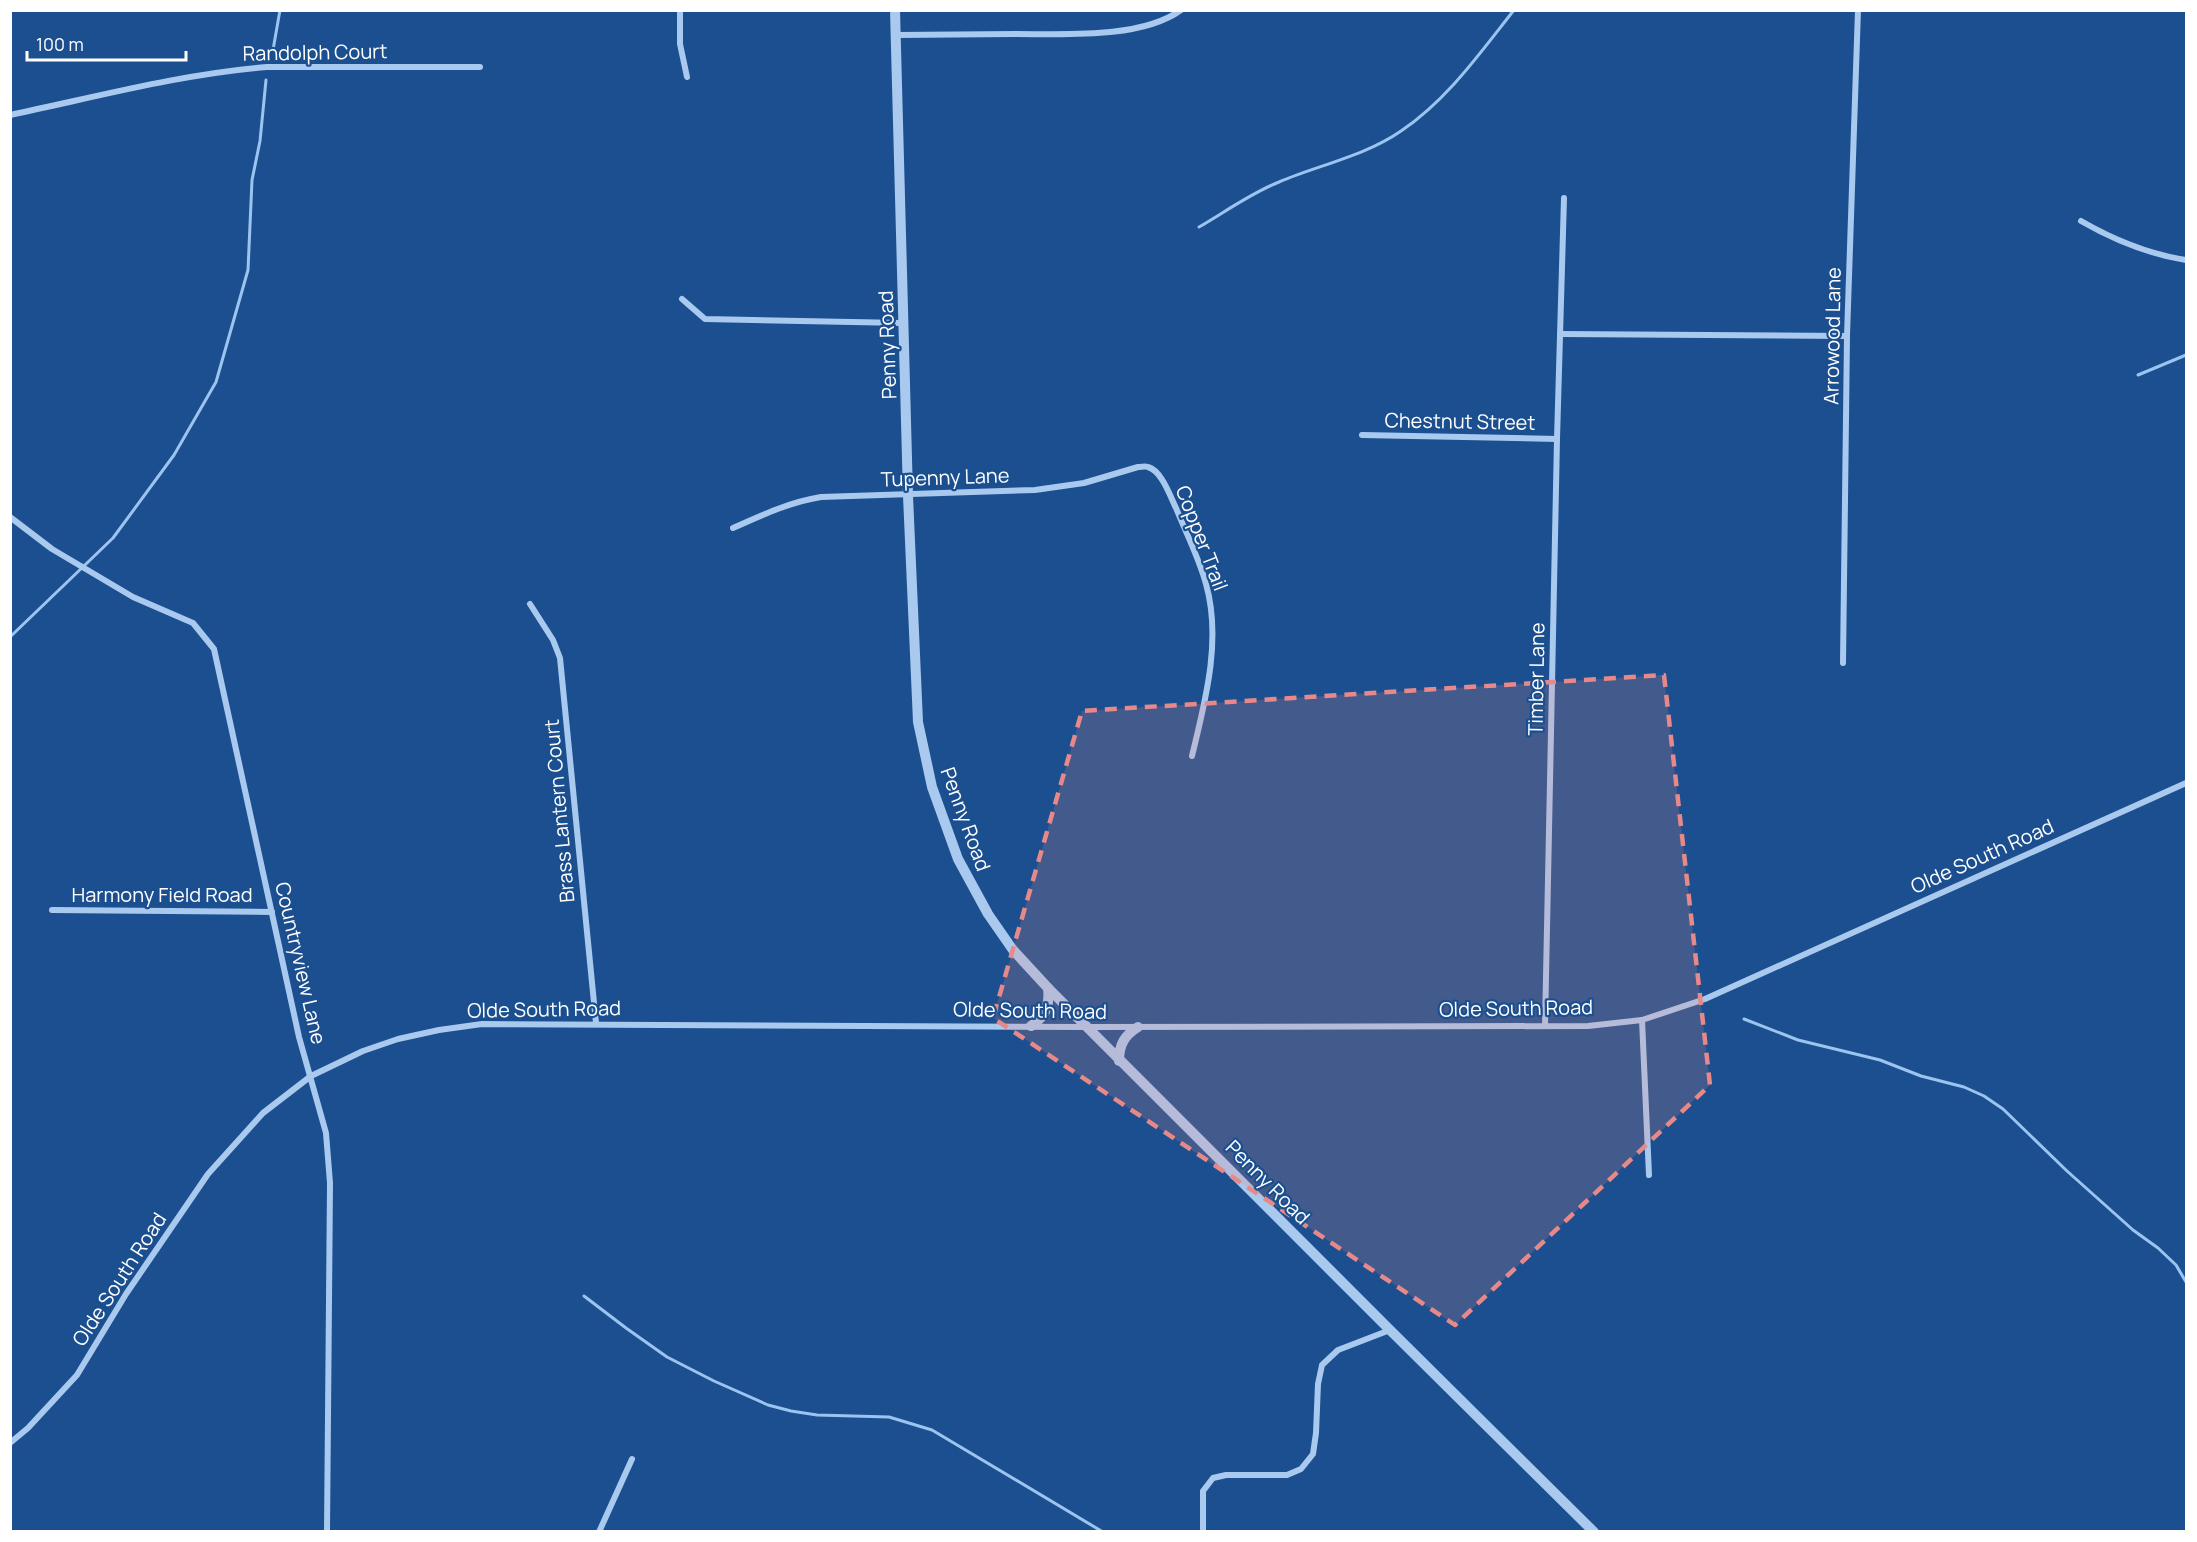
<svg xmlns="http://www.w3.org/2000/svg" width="2197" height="1542" font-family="Manrope,sans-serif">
	<rect width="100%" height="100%" fill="#1b4f8f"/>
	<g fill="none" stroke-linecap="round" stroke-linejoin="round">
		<!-- stream -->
		<g stroke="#9cc4f0" stroke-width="3">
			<polyline points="273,50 280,10"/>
			<path d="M 1199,227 C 1225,212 1251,193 1279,182 C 1319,165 1365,156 1401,131 C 1447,100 1480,53 1514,10"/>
			<polyline points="2138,375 2186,355"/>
			<polyline points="10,637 113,538 174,455 216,382 248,270 252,180 260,141 266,80"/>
			<polyline points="1744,1019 1798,1040 1880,1060 1921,1076 1964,1087 1984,1096 2003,1109 2067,1171 2133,1230 2158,1248 2176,1265 2186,1282"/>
			<polyline points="584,1296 626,1328 667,1357 714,1381 768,1405 791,1411 817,1415 889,1417 932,1430 1103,1532"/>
		</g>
		<!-- minor -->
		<g stroke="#a9c9ee" stroke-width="6">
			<polyline points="680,10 680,44 687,77"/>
			<path d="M 896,35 C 936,35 976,34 1016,34 C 1064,34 1141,39 1181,10"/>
			<path d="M 10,115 C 96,97 181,74 267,67 L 480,67"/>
			<path d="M 2081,221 C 2114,240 2148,254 2186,260"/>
			<polyline points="682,299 705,319 903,323"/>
			<polyline points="1560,334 1847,336"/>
			<polyline points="1362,435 1557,439"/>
			<polyline points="10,517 52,549 133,597 193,623 214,649 299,1037 326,1133 330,1183 327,1532"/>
			<path d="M 733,528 C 762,515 790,502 821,497 L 1035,490 L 1084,483 L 1138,467 C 1142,467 1145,466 1148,467 C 1162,471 1170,496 1176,508 C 1186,533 1199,558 1206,584 C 1222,640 1205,702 1192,756"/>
			<polyline points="530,604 553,640 560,658 596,1023"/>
			<polyline points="1843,663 1847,336 1858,10"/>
			<polyline points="52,910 272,912"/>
			<polyline points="1642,1020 1649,1175"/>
			<polyline points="1545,1026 1557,439 1564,198"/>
			<polyline points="10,1443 28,1428 77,1375 126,1294 208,1174 263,1113 311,1076 363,1051 398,1039 439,1030 482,1024 1086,1027 1588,1026 1642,1020 1705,999 2186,783"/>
			<polyline points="599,1532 632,1459"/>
			<polyline points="1203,1532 1203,1491 1213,1478 1226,1475 1287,1475 1301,1469 1313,1454 1316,1433 1318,1384 1322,1365 1338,1350 1390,1330"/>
		</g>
		<!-- tertiary -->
		<g stroke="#a9c9ee" stroke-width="10">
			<polyline points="895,10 908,496 918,722 932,787 958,859 988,914 1013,950 1048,988 1390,1330 1594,1532"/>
			<path d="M 1031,1026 C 1046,1016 1050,1006 1048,988"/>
			<path d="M 1119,1061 C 1119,1044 1125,1035 1138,1027"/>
		</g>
	</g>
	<!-- marked area -->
	<path fill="#e88989" fill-opacity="0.2" stroke="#e88989" stroke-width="4.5" stroke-dasharray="12 8" stroke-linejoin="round" d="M 1664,675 L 1710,1085 L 1455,1325 L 993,1018 L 1082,711 Z"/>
	<g text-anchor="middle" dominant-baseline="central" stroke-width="4.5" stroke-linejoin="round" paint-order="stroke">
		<!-- street labels -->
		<g font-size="20" fill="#fff" stroke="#1b4f8f">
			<text transform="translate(315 52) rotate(-1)">Randolph Court</text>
			<text transform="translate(1832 336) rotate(-89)">Arrowood Lane</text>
			<text transform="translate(887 345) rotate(-92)">Penny Road</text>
			<text transform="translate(1460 421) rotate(1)">Chestnut Street</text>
			<text transform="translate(945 477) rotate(-2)">Tupenny Lane</text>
			<text transform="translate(1202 538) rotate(69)">Copper Trail</text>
			<text transform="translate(1536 679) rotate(-89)">Timber Lane</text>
			<text transform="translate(559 811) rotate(-95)">Brass Lantern Court</text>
			<text transform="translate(966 819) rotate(70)">Penny Road</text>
			<text transform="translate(1982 856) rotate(-24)">Olde South Road</text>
			<text x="162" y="894">Harmony Field Road</text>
			<text transform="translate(301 963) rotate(77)">Countryview Lane</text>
			<text transform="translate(1516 1008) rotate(-1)">Olde South Road</text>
			<text transform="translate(544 1009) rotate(-1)">Olde South Road</text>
			<text transform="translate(1030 1010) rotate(1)">Olde South Road</text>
			<text transform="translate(1268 1182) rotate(45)">Penny Road</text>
			<text transform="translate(119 1279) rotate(-57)">Olde South Road</text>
		</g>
	</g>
	<!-- border -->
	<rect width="2197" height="1542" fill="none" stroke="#ffffff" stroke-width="24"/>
	<!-- scale -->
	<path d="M27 51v9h159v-9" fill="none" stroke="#ffffff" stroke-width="3"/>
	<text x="36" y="51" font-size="18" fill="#ffffff" stroke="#1b4f8f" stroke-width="4.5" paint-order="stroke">100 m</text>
</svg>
